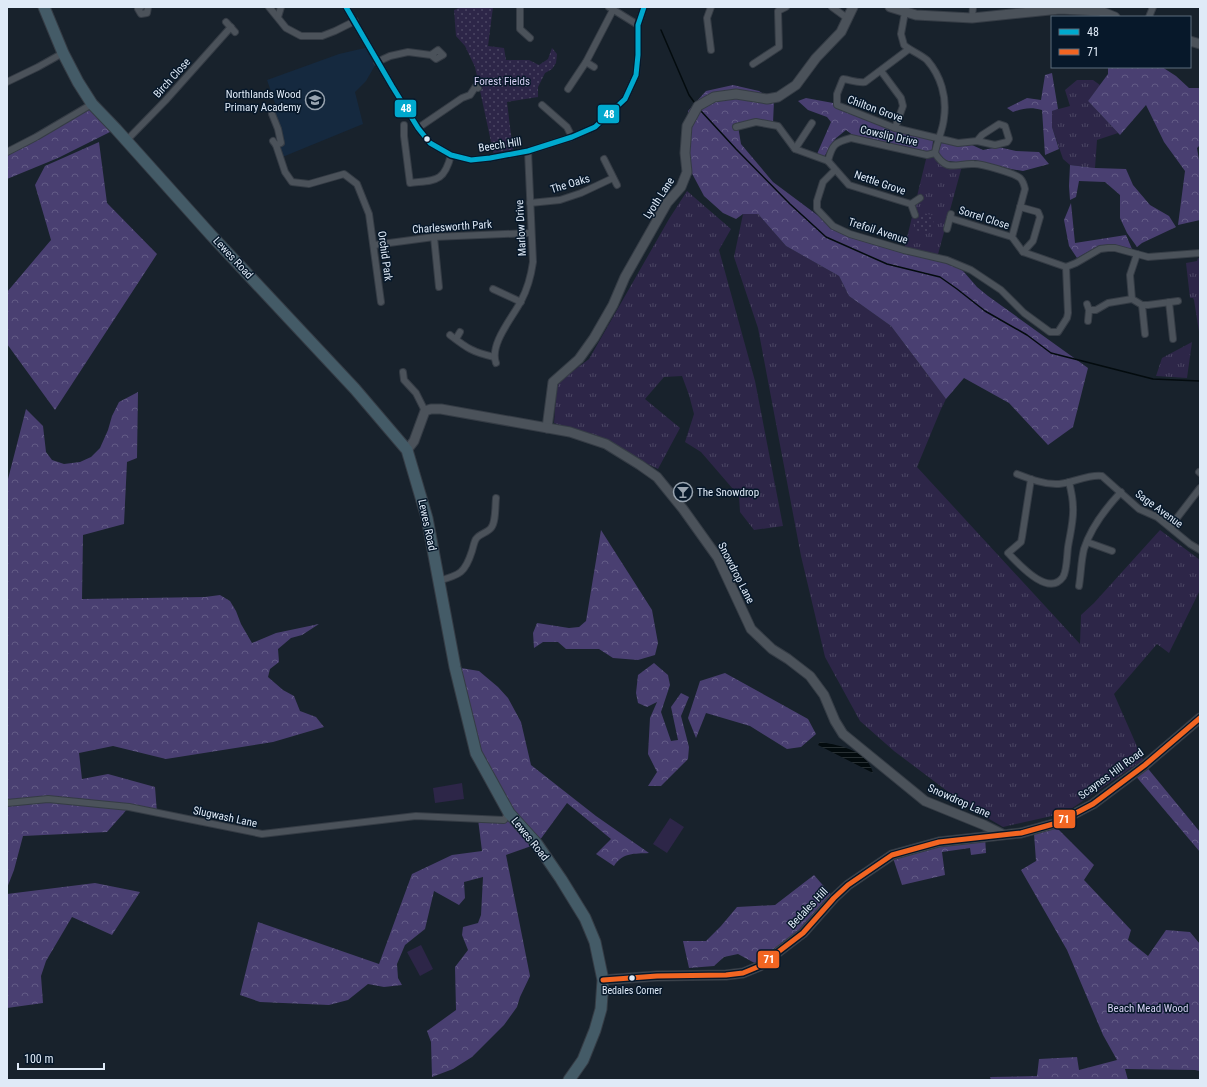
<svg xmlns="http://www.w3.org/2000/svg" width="1207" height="1087" font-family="'Roboto Condensed',sans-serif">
	<defs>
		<pattern id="grass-tufts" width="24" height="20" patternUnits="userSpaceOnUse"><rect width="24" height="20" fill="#2d2648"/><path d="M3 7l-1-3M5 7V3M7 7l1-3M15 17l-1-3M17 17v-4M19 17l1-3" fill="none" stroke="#4b4663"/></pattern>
		<pattern id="forest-crowns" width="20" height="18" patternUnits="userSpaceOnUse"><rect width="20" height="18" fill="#493f71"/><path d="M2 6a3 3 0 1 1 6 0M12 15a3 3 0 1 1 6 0" fill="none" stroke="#635b86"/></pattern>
		<pattern id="park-dots" width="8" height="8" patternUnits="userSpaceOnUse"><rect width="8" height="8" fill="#2d2648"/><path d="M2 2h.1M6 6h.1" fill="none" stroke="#4b4663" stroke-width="1.8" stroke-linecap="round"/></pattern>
		<pattern id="water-rules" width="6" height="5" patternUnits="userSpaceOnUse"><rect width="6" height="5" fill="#030b0e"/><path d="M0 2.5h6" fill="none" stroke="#272f32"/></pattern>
	</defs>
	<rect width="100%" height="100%" fill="#18222c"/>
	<!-- built -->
	<polygon fill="#15293f" points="369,47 377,62 366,81 355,92 363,124 280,158 281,143 272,114 277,109 267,80 339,54"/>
	<!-- grass -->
	<g fill="url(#grass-tufts)">
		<polygon points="1077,80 1093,80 1100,85 1088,101 1118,133 1097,140 1095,168 1070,165 1063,159 1052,127 1051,111 1070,106 1065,90"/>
		<polygon points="927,155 962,166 937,258 904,250"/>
		<polygon points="687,191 731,229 719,250 755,381 783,526 754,530 740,512 739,496 701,452 685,442 694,414 689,395 682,376 664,377 645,399 680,428 658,469 595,438 554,423 557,383 589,359 669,219"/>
		<polygon points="743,214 758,214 786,246 839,276 849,296 891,326 946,399 941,409 917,467 1080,644 1081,615 1094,603 1160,530 1200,560 1200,590 1169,653 1157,644 1114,694 1143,760 1065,813 1003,827 967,806 894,751 860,721 825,657 801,556 758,328 734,257"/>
		<polygon points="1198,258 1200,259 1200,338 1194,300 1193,298 1190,298 1186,263 1197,261"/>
		<polygon points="1192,342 1187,378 1156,376 1162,358"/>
	</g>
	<!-- forest -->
	<g fill="url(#forest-crowns)">
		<polygon points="1108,67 1162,67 1176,76 1189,88 1200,88 1200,145 1197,148 1200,166 1200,220 1178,225 1185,171 1164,142 1146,105 1120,135 1088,101 1108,74"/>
		<path d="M 1052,73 L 1058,109 L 1052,111 L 1052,127 L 1059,149 L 1045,155 L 1042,110 C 1031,107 1024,108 1013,112 L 1007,108 L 1027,98 L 1041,100 L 1045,75 Z"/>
		<polygon points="733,85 759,91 774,101 773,123 755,119 738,126 741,144 773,182 832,226 957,264 977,287 988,296 1088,368 1073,427 1048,445 1009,403 964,378 946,399 891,326 849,296 839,276 786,246 758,214 743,214 736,219 723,213 704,196 687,164 688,111 706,91"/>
		<polygon points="806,98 833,103 853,115 885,126 931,139 933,141 932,151 926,153 898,148 871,139 854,136 846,130 835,139 824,157 817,154 831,122 827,117 808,110 798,101"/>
		<polygon points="92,104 116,129 58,158 7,179 7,152"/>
		<polygon points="99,142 107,203 157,254 55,410 7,344 7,292 51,240 35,185 45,166"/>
		<polygon points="940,143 972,145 983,150 998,147 1016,151 1039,152 1049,164 1023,171 1000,167 975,160 963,163 941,160 937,154"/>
		<polygon points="1070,165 1095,168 1126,169 1133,185 1150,205 1169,216 1176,227 1142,243 1137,247 1127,233 1120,218 1120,195 1105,182 1079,181 1076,197 1070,200 1069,186"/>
		<path d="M 1071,203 L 1075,243 L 1126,235 L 1132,249 C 1108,244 1098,245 1077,258 L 1069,246 L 1064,220 Z"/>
		<polygon points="138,392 137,458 127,462 124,524 83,535 82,599 205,597 220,595 230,601 236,611 241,624 252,643 276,633 319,624 302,635 291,638 278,649 279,662 270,669 268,677 283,690 294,696 300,711 316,717 324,727 273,742 166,759 113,746 79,753 82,779 108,774 155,787 157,813 129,807 107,832 23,836 14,870 7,888 7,483 26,409 43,426 46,452 52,460 64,464 80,462 91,457 100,448 108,430 112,416 119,402"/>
		<polygon points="601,530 652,610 658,643 655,655 638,660 613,658 599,649 566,649 558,642 543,642 534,648 533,633 537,623 569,628 579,627 586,621"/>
		<polygon points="654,663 668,675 670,685 661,712 671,741 678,740 671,707 681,693 689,697 681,716 689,747 688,759 661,786 648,786 657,772 648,754 650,718 657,702 647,707 638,703 636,693 638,675"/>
		<path d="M 455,667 L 479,671 L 498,687 L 508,698 L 521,722 L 531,765 L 596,816 L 649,853 C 634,854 623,852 614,866 L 596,854 L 611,839 L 567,803 L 537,844 L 506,855 L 530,976 L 520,997 L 517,1007 L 504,1025 L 472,1057 L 453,1069 L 432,1077 L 431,1042 L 427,1031 L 456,1010 L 455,967 L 468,950 L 462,935 L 463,927 L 478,923 L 481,915 L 483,877 L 464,882 L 465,898 L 459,905 L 434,891 L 425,929 L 405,945 L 397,964 L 398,978 L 402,985 L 384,987 L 368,984 L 348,1000 L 329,1005 L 260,1002 L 240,995 L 258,922 L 379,964 L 412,874 L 452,855 L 482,851 L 478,819 L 504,820 L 509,813 L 476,753 Z"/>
		<polygon points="725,673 808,719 816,734 801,747 787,749 750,726 706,713 696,738 688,718 700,681"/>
		<polygon points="1145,765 1200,832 1200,852 1134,774"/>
		<polygon points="1056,827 1094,865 1084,880 1131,930 1128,940 1148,956 1166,930 1190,932 1200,944 1200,1071 1195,1070 1125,1069 1128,1080 991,1080 990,1077 1037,1076 1039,1059 1077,1057 1079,1070 1117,1060 1103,1035 1067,950 1021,870 1036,861 1034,834"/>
		<polygon points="985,836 986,853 971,855 970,848 942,852 945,875 902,885 892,855"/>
		<polygon points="814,875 834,898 803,933 760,966 738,954 724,957 714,966 689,968 683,941 706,941 721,926 737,907 775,905"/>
		<polygon points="95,883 140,892 112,935 72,917 46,961 41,976 43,1003 7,1008 7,894"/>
	</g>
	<!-- park -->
	<g fill="url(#park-dots)">
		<polygon points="461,7 493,7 488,46 504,48 506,60 529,60 539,65 548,59 552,48 557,54 556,63 552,69 545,73 538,87 538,97 507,102 513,151 494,156 475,67 465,46 456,36 454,10"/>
		<polygon points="919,212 935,216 930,234 914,230"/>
	</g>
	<!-- pitch -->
	<g fill="#2d2648">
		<polygon points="462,783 464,799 435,803 433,788"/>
		<polygon points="670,818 684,827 667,853 653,844"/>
		<polygon points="421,945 433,969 420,976 407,952"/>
	</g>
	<!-- water -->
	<path fill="url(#water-rules)" d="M 820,742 C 839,745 867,750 873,773 L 818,745 Z"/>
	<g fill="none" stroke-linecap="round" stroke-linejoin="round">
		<!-- stream -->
		<g stroke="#030b0e" stroke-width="1.5">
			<polyline points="661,30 689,95 694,102"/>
			<polyline points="701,111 736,149 790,204 826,237 887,264 940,277 957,289 985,311 1027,335 1051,353 1153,379 1200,381"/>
		</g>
		<defs>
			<g id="street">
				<polyline points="141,7 138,9 141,14 147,13 148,7"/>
				<polyline points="269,7 286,28 301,36 322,36 335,31 355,21"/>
				<polyline points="346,7 392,86 418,128 430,143 451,155 471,160 490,158 528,151 572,137 595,127 625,99 636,75 638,55 638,25 644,7"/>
				<polyline points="520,7 520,29 530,38"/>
				<polyline points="609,7 638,25"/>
				<polyline points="832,7 847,18"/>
				<path d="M 905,12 L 901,34 L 904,45 C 911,51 920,54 927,60 C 941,76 947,97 944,118 C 943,130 937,141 935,153 C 947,173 957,163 974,164 C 982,164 1014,173 1020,178 C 1023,181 1024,184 1025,189 L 1012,237 L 1023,252 L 1066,267 L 1076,263 L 1100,249 L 1108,248 L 1115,248 L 1148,257 L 1200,253"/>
				<polyline points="278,17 281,7"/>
				<polyline points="1149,17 1153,7"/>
				<polyline points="972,18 973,7"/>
				<polyline points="226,22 235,32"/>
				<path d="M 909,49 L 865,82 C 857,83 851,80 843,79 L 837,94 L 837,105 L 895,128 L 958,143 L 977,141 L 982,135 L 999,124 L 1005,126 L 1009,139 L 1007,142 L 995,145 L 977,141"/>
				<polyline points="711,50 707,18 711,7"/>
				<polyline points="377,62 390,56 408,52 431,55 438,50 443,55 436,59 431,55"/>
				<polyline points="586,62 594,67"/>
				<polyline points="753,64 779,47 778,11 786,7"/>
				<polyline points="881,71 901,98 903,106 895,128"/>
				<polyline points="7,82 38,67 63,53"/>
				<polyline points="568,89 586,62 613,10"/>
				<polyline points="542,105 567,127 572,137"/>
				<polyline points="272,114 278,129 281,143 276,145"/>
				<path d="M 404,125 L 404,136 L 410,183 C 435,180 444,183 451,155"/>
				<polyline points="736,127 756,122 778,126 795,149 828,161"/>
				<polyline points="418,128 462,98 470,95 476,86 478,88"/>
				<polyline points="126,141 165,101 231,27"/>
				<polyline points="273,141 276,145 285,172 292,182 309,184 344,174 357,184 369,214 381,302"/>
				<polyline points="795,149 812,123"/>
				<polyline points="7,152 36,137 92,104"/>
				<polyline points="604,159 617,185"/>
				<path d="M 828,161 C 832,145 835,142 851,138 L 927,155 L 935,153"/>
				<polyline points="828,161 849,185 911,204"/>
				<polyline points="835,170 823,182 817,201 817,209 833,226 850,234 904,250 947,260 971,270 1001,290 1024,313 1050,332 1058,332 1067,318 1068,313 1066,267"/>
				<polyline points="530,203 560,200 581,193 613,178"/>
				<polyline points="1020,207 1038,212 1040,217 1033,241 1023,252"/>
				<polyline points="915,215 911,204 920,198"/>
				<polyline points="950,218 1012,237"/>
				<polyline points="947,229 951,214"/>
				<polyline points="434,237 439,287"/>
				<polyline points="374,245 434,237 531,233"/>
				<polyline points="1137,254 1130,275 1132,299 1142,305 1148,305 1178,301"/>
				<polyline points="493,289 521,302"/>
				<polyline points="1169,302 1173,339"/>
				<polyline points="1087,304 1089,310 1088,321"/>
				<polyline points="1142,305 1145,334"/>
				<polyline points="1089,310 1096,310 1108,303 1132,299"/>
				<path d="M 450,335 C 467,348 472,352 494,357"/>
				<polyline points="456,339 460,332"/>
				<path d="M 496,363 C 489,344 513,317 521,301 C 528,288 531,276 533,262 L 528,151"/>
				<polyline points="403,372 404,380 416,393 425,411"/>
				<polyline points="1199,472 1200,473"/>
				<path d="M 1017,474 C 1030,479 1045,485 1059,484 C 1073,483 1088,474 1102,476 L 1139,509 L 1157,517 L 1190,544 L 1200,550"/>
				<path d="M 1031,479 L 1022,537 L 1021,542 L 1008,553 C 1018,563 1048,598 1063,577 C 1067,571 1067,554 1068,547 C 1070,534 1074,520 1073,507 C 1073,499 1071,490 1069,482"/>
				<polyline points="1170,527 1200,488"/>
				<polyline points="1087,542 1112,551"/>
				<path d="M 438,581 C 460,575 465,573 472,551 C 473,548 474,542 476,539 C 479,534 487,533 491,528 C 496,522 495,507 496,498"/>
				<path d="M 1079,586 C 1081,574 1081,561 1084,549 C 1091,527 1105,509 1121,492"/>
				<polyline points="7,803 48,799 129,807 262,834 416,816 504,820 509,813"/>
			</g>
			<g id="secondary">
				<polyline points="890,7 916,15 972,18 1060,9 1100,11 1115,17"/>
				<polyline points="1190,41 1200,44"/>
				<polyline points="547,428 553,382 579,359 594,338 613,305 625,277 667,203 681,187 687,172 685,153 687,126 698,106 714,97 736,94 767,99 778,97 796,85 816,58 841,32 853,7"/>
				<polyline points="407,450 414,441 425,411 431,409 441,409 570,432 606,444 640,465 657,477 683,509 718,558 751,629 772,649 788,659 810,676 824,695 835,721 843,734 925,801 984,825 1002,834"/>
				<polyline points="603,980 657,976 726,975 743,973 760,966 803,933 834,898 848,885 892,855 939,842 1021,833 1057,823 1093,804 1145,765 1200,718"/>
			</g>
			<polyline id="highway" points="44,7 63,53 78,82 92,104 116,129 211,235 355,389 407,450 427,518 455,667 476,753 509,813 537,844 561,879 585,918 595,942 603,980 601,1009 595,1030 583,1060 569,1080"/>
		</defs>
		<!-- street casing -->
		<use href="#street" stroke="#353c45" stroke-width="8"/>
		<!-- secondary casing -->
		<use href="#secondary" stroke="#353c45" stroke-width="11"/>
		<!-- highway casing -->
		<use href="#highway" stroke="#353c45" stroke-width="13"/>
		<!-- street -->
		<use href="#street" stroke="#4b525a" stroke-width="6"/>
		<!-- secondary -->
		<use href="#secondary" stroke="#4b525a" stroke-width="9"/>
		<!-- highway -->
		<use href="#highway" stroke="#445b67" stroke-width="11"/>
		<defs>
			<polyline id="bus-1" points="346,7 392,86 418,128 430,143 451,155 471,160 490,158 528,151 572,137 595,127 625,99 636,75 638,55 638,25 644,7"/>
			<polyline id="bus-2" points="603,980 657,976 726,975 743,973 760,966 803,933 834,898 848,885 892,855 939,842 1021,833 1057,823 1093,804 1145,765 1200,718"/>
		</defs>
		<!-- bus-1 casing -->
		<use href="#bus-1" stroke="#07182a" stroke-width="8"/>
		<!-- bus-2 casing -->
		<use href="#bus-2" stroke="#07182a" stroke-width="8"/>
		<!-- bus-1 -->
		<use href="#bus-1" stroke="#00a9ce" stroke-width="5"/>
		<!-- bus-2 -->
		<use href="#bus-2" stroke="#f26522" stroke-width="5"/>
	</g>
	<!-- icons -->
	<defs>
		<symbol id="school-ring" viewBox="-11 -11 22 22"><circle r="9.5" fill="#07182a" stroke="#99a4b0" stroke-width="1.5"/><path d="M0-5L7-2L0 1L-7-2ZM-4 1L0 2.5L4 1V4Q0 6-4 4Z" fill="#99a4b0"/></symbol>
		<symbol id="bar-ring" viewBox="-11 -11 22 22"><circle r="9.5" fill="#07182a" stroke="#99a4b0" stroke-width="1.5"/><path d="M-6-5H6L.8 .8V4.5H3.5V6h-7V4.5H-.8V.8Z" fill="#99a4b0"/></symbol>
	</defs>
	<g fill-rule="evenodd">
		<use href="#school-ring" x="304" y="89" width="22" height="22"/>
		<use href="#bar-ring" x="672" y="481" width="22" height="22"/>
	</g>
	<!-- markers -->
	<g fill="#dfeaf7" stroke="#07182a" stroke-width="1.5">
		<circle cx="427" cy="139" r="3.5"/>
		<circle cx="632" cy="978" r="3.5"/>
	</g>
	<g text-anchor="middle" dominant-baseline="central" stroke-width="3" stroke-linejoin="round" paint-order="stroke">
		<!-- bus labels -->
		<g font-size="10" fill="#dfeaf7" stroke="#07182a">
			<text x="632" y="990">Bedales Corner</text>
		</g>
		<!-- street labels -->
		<g font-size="11" fill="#dfeaf7" stroke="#07182a">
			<text transform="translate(172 78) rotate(-48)">Birch Close</text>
			<text transform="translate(875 109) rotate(20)">Chilton Grove</text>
			<text transform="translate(889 136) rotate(13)">Cowslip Drive</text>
			<text transform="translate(500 145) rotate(-9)">Beech Hill</text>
			<text transform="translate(880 183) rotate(19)">Nettle Grove</text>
			<text transform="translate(570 184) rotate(-17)">The Oaks</text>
			<text transform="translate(659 198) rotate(-57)">Lyoth Lane</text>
			<text transform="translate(984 218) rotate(18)">Sorrel Close</text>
			<text transform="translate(452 227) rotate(-4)">Charlesworth Park</text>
			<text transform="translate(521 228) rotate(-93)">Marlow Drive</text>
			<text transform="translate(878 231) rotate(18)">Trefoil Avenue</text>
			<text transform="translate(385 256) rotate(82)">Orchid Park</text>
			<text transform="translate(233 258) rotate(47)">Lewes Road</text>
			<text transform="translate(1159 509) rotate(36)">Sage Avenue</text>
			<text transform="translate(427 525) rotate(78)">Lewes Road</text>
			<text transform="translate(736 573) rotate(63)">Snowdrop Lane</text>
			<text transform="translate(1111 774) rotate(-36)">Scaynes Hill Road</text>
			<text transform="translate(959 801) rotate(24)">Snowdrop Lane</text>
			<text transform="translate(225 817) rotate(12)">Slugwash Lane</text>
			<text transform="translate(530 839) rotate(51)">Lewes Road</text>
			<text transform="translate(808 908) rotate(-46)">Bedales Hill</text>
		</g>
		<!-- park labels -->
		<g font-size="11" fill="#d4cef1" stroke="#07182a">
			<text x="502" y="81">Forest Fields</text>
			<text x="1148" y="1008">Beach Mead Wood</text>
		</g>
		<!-- poi labels -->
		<g font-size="11" fill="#dfeaf7" stroke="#07182a" text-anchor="end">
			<text x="301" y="94">Northlands Wood<tspan x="301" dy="13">Primary Academy</tspan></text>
			<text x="697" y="492" text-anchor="start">The Snowdrop</text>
		</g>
	</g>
	<g stroke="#07182a" stroke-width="1.5">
		<rect x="394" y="99" width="23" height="19" rx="4" fill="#00a9ce"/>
		<rect x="597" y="104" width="23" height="20" rx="4" fill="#00a9ce"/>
		<rect x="1053" y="809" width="23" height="20" rx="4" fill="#f26522"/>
		<rect x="757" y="950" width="23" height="19" rx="4" fill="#f26522"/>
	</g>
	<g font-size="11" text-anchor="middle" font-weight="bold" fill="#fff">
		<text x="406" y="112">48</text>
		<text x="609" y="118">48</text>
		<text x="1064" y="823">71</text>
		<text x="769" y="963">71</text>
	</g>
	<!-- border -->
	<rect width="1207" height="1087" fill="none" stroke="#dfeaf7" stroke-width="16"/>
	<!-- legend -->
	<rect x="1051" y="16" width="140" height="52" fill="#07182a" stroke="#5d6c7c"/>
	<rect x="1059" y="29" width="20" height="6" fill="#00a9ce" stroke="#5d6c7c"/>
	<text x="1087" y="36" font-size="12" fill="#dfeaf7">48</text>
	<rect x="1059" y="49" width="20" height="6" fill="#f26522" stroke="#5d6c7c"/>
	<text x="1087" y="56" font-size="12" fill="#dfeaf7">71</text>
	<!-- scale -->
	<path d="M18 1063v6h86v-6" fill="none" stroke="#dfeaf7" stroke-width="2"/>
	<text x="24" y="1063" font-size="12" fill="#dfeaf7" stroke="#07182a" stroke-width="3" paint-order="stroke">100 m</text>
</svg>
